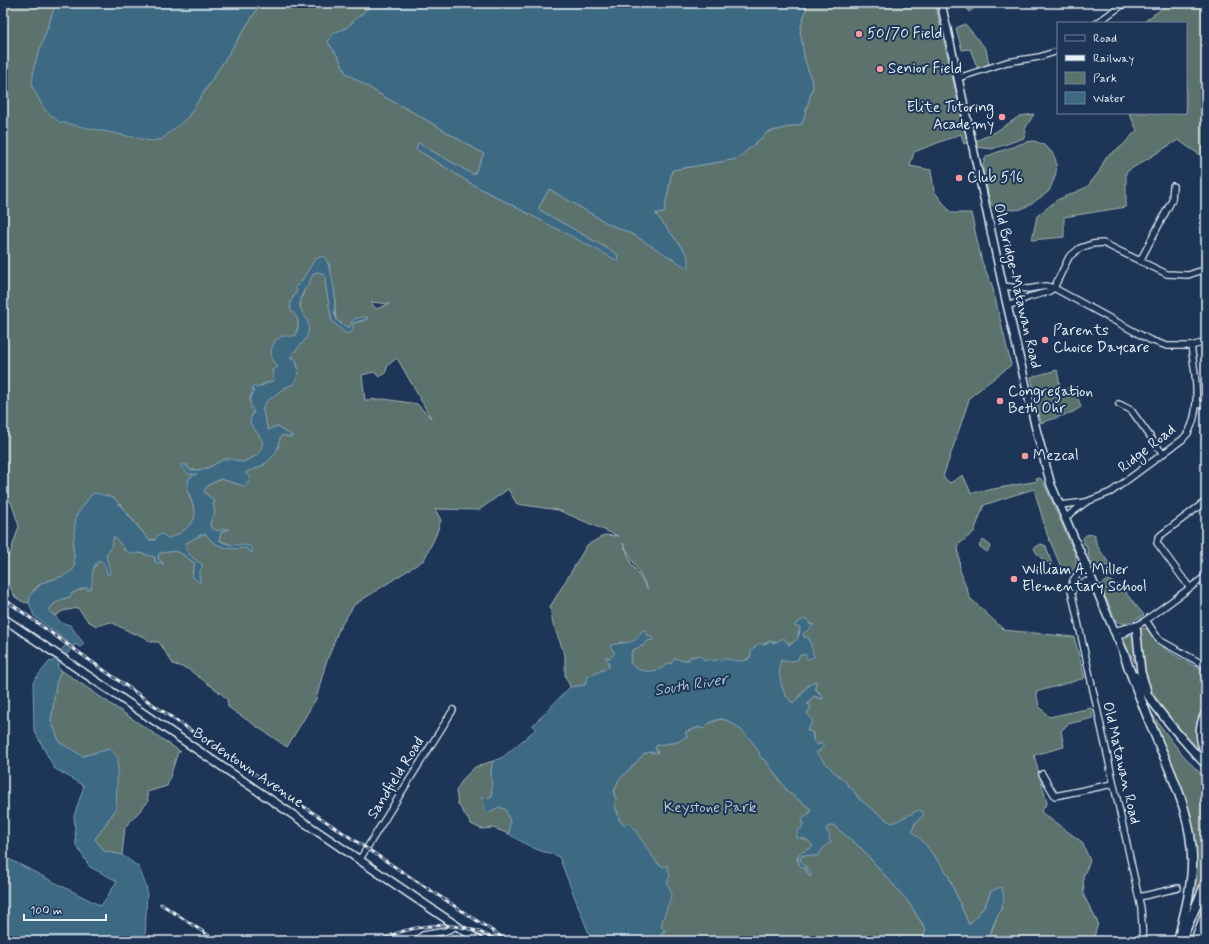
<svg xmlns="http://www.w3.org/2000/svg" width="1209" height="944" font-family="Mynerve,sans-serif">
	<rect width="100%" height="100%" fill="#1d3557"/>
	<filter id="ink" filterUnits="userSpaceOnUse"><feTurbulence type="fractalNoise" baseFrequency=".025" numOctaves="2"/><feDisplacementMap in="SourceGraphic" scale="8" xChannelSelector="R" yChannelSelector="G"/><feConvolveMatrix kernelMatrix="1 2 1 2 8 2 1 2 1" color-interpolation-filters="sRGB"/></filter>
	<g filter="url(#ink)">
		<!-- green -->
		<g fill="#5c726d" stroke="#a2b2b2" fill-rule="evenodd">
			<path d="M 3,3 L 56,3 L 34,67 L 188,117 L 261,3 L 374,3 L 346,28 L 334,33 L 328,42 L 339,58 L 346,73 L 386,98 L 413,112 L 484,154 L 474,175 L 418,143 L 416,149 L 470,183 L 617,260 L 617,254 L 538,209 L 549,189 L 609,224 L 634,235 L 687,254 L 655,213 L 664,213 L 672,170 L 737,159 L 768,132 L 802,124 L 813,86 L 804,57 L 800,30 L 806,9 L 806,3 L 935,3 L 968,143 L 964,144 L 961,134 L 914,152 L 910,166 L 931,170 L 934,191 L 951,213 L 971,213 L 982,262 L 992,285 L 1011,365 L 970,397 L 943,477 L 950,483 L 963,475 L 971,493 L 1038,481 L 1036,479 L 1040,478 L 1043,481 L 1075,554 C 1078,566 1076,570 1064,574 L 1047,534 L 1034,489 L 1011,496 L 984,505 L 974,532 L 958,545 L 960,570 L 970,598 L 1004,630 L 1074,637 L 1085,678 L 1036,692 L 1039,706 L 1049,717 L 1091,708 L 1093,718 L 1068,724 L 1061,731 L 1064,747 L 1034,755 L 1047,803 L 1041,812 L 1082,842 L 1090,861 L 1083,877 L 1084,896 L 1098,923 L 1093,941 L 988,941 L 994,924 L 1002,907 L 991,891 L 985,906 L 969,925 L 947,873 L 925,844 L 912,831 L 915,823 L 923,816 L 892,823 L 888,821 L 859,799 L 853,790 L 848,786 L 846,782 L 833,771 L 815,753 L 820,751 L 821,743 L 817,745 L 813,740 L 813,733 L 807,731 L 810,725 L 807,714 L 810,709 L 807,705 L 814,696 L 822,699 L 820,693 L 815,689 L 816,683 L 813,682 L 805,688 L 798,698 L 793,703 L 791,702 L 790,700 C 780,693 777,671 781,660 L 790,662 L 798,656 L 805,654 L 811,645 L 809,638 L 803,637 L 803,634 L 812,624 L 810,625 L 805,619 L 800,627 L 797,640 L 788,645 L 786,642 L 767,642 L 751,654 L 749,658 L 742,662 L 736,662 L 725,659 L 712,661 L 705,661 L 698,655 L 693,657 L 691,656 L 689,660 L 674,661 L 671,664 L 669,663 C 659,674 640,675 630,663 L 632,650 L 644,645 L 648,637 L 645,630 L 642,631 L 636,640 L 629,643 L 621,642 L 611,648 L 615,653 L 610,658 L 606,657 L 609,662 L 609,667 L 588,677 L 585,685 L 570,687 L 565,675 L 565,655 L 553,624 L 550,607 L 587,545 L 605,535 L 618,536 L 558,510 L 517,504 L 508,489 L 479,510 L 435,509 L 441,520 L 436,535 L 424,560 L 354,605 L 339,629 L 325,666 L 316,699 L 287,747 L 228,707 L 227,699 L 218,691 L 188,669 L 173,664 L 159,642 L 150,642 L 145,637 L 132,633 L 111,622 L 96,626 L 88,621 L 78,608 L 63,611 L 55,616 L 49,611 C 53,602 61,599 70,597 L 72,593 L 85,588 L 94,567 L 100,560 C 106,563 107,569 108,575 L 106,555 L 114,536 L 122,544 L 124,550 L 150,555 L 155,557 L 155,562 L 163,563 L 158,559 L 158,555 L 160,553 C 184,550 176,551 195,563 L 192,573 L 200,581 L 199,574 L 202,564 C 195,560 183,552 186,543 L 200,535 L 206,534 C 214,548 232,550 246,548 L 252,553 L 244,545 L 233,546 L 219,540 L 221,532 L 228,529 L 218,531 L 211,528 L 210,522 L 215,513 L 213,503 L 215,502 L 204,492 L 205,488 L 212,483 L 221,479 L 244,486 L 247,484 L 250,478 L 246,474 L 246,472 L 264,465 L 279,446 L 278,442 L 282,435 L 289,437 L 293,436 L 274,427 L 268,430 L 262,408 L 266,402 L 284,388 L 293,384 L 299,372 L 296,360 L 294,358 L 289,358 L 302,343 C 300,315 296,297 314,273 L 319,272 L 325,275 L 326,288 L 332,321 L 345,333 L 353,323 L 362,321 L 368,318 C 357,317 353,317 349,328 L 343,325 L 336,319 L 335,311 L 335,297 L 329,264 L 315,259 L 301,283 L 295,287 L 297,291 L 293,297 L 291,310 C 311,328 284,347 272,360 L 278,367 L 274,381 C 264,383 252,388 250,399 C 250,404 252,407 253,411 C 256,421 258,432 263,441 L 262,449 L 258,455 L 243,462 L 224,459 L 210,467 L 200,470 L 190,470 L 181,465 L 197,474 L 187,489 L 196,514 L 193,521 L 184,531 L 171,538 L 149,540 L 120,504 L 75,536 C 74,539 73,543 73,546 C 73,553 77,563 73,570 C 62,584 34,573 29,603 L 23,602 L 15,597 L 3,572 L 3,558 L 10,554 L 19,526 L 11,502 L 3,497 ZM 371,302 L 389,304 L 376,309 ZM 397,358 L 431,418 L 417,404 L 384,399 L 365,400 L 362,375 L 374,372 L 379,377 L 385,374 L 388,365 ZM 623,543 L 648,589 L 632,565 Z"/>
			<polygon points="967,3 981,3 969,12 966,5"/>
			<polygon points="1170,3 1206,3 1206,159 1178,140 1126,172 1126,207 1064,217 1064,237 1032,240 1037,216 1057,200 1087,187 1099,172 1106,157 1122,146 1137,130 1129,113 1186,113 1186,23 1142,23"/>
			<polygon points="965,24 986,49 989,64 978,69 970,49 962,50 956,28"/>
			<polygon points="1034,114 1025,129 1026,133 1024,138 992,149 976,147 975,141 992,134 1020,116"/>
			<path d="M 1034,141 C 1055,147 1062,164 1052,184 C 1051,186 1050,190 1048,192 C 1043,196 1028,206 1022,209 C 1017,210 999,211 995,208 C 989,204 988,194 987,188 C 984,179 980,164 987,156 L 1026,142 Z"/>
			<polygon points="1057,370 1061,390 1074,387 1081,407 1073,412 1041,423 1031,377"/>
			<path d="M 1093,534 L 1095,535 C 1094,545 1104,555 1108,562 L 1110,563 L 1109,566 L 1092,565 L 1088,554 L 1089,551 L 1087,550 L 1087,546 L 1084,544 L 1083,538 L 1086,535 Z"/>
			<polygon points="983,540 991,546 987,552 979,546"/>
			<path d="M 1041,544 L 1046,546 L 1052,565 C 1044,561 1037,556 1034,548 Z"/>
			<path d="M 1107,580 L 1128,589 L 1126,593 L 1144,615 C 1135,619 1125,627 1116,621 L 1100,585 Z"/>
			<path d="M 1143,628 L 1147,629 C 1162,652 1183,659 1206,672 L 1206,709 L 1202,715 L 1201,750 C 1183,740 1150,694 1145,674 C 1141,660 1141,645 1140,630 Z"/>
			<polygon points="1130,635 1134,636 1136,665 1124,641 1125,638"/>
			<polygon points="61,670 181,752 178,752 167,786 147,792 148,802 125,827 122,855 104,851 95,839 116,809 110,749 83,756 60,743 51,721 56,684"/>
			<path d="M 1147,709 L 1149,709 C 1166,735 1184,758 1206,779 L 1206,869 L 1192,897 L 1196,856 Z"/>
			<path d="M 720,719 C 724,720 727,720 730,722 C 739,727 760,746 760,757 L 766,761 L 788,792 L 811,809 L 810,813 L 802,818 C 804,825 801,831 801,838 L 811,842 L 814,847 L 800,853 C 793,863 801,864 806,870 C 808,872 808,874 810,877 L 800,860 L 802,855 L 817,856 C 821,852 822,847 827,844 L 829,836 L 826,830 L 827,827 L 833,825 L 861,848 L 907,900 L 933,941 L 664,941 L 661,934 L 662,932 L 665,931 L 665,930 L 661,929 C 661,917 667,906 671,895 L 667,885 L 666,865 L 664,867 L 658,864 L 640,839 L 627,824 L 625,825 L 619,820 L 618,813 L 614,805 L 614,792 L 618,781 L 644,754 L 650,752 L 658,752 L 655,749 L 657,745 L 678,742 L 685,732 L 699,727 L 703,729 L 708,724 Z"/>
			<polygon points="493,761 491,771 492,796 486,799 482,797 499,807 506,809 510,821 509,834 493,828 481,829 471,824 458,804 456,791 463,779 475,767"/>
		</g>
		<!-- water -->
		<g fill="#3d6982" stroke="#819fb1">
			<polygon points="56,3 261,3 188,117 162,139 151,141 59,122 44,109 32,86 34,67"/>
			<polygon points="374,3 806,3 806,9 800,30 804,57 813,86 802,124 768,132 737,159 672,170 664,213 655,213 687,254 689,269 634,235 609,224 549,189 538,209 617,254 618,261 470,183 416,149 418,143 474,175 484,154 413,112 386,98 346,73 339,58 328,42 334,33 346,28"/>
			<path d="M 324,256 C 331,267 333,283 335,296 C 335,303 333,312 336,318 C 338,323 344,326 349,328 C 354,316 357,318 368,317 L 367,319 L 353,323 L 353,328 L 351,333 L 345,333 L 332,321 L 326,288 L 325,275 L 319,272 L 314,273 L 310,280 L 310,282 C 305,289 298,298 300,307 C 303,317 311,321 308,333 C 305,343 295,349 290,358 L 294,358 L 296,360 L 299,372 L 297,378 L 293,384 L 284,388 L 266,402 L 262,408 L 268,430 L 278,426 L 282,430 L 293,436 L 291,437 L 282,435 C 278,439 280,442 278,447 C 275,460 258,469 246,472 L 246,474 L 251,478 L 247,484 L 244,486 L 221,479 C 214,482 206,484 204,492 L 215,502 L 213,503 L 215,513 L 210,522 L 211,528 L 218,531 L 223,529 L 229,529 L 221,532 L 219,540 C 231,548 238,543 250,546 L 252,550 L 252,553 L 251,553 L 246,548 C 232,550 214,548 206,534 L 200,535 L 186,543 C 183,552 195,560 202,564 L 202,567 L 199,574 L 200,583 L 192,576 L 195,563 C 176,551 184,550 160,553 L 158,555 L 158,559 L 164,564 L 155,562 L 155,557 L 140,553 L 133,554 L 127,552 L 114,536 L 111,547 L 106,555 L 110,571 L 109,574 L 108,575 C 105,570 107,563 99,560 C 89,570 94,576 91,588 L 87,590 L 87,587 L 72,593 L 70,597 C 61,599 53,602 49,611 L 62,623 L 70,625 L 84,644 L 80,647 L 75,644 L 57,667 L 61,670 L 56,684 L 51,721 L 60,743 L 83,756 L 110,749 L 118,758 L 116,809 L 95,839 L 104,851 L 122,855 L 139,867 L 147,889 L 145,941 L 3,941 L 3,856 L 101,906 L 117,881 L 90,867 L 76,845 L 74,816 L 84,786 L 54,768 L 34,730 L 33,682 L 50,661 L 52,662 L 68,642 L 34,616 L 29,603 L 30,595 L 42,583 L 63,576 L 72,571 L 75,566 L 73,545 L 76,516 L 92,494 L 97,493 L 114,498 L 149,540 L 155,540 L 158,535 L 163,534 L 167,538 C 176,538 195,524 195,515 C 196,507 189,498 188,490 C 187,486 189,482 189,478 L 197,474 L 189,474 L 181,467 L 181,464 L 182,464 L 186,467 L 187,464 L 188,465 L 188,469 L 190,470 L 200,470 L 210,467 L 224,459 L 230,459 L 243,462 C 255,457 261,455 263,441 L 250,423 L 252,413 L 253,414 L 254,413 C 249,404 249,400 254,392 L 252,388 L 254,386 L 257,388 L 274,380 L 272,370 L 278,367 L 272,360 L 271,350 L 275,341 L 282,336 L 295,336 C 300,326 300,318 291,311 L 290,303 L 297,291 L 295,287 L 301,282 L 315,259 Z"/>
			<path d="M 805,619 L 808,620 L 810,625 L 814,624 L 814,625 L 803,634 L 804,637 L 809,638 L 814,657 L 807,659 L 805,654 L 799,656 L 798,660 C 791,660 788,663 781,660 C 777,670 781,694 790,700 L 791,702 L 793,703 C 794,701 797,700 798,698 C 805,693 807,684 816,681 L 815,689 L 823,697 L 823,699 L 814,696 L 807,704 L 811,706 L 807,714 L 812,719 L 812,724 L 810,725 L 807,731 L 812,732 L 813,740 L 817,745 L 823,743 C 824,748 819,751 816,753 L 833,771 L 846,782 L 848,786 L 853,790 L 859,799 L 888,821 L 892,823 L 895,822 L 919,810 L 923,812 L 923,816 L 915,823 L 912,831 L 925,844 L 947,873 L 969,925 L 985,906 L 991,891 L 1001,887 C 1008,900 999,911 994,923 C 991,929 990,935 988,941 L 933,941 L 929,935 L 926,938 L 923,937 L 926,929 L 907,900 L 861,848 L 833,825 L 827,827 L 826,830 L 830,836 L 829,840 L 831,843 C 822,846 823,850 817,856 L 802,855 L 800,860 L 811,873 L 810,877 L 806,869 L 800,866 L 798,856 L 800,853 L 813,847 C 810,840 805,838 797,838 L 797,831 L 801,829 L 803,823 L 802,818 L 810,813 L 811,809 L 788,792 L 766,761 L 760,757 C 760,746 734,720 722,719 C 715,719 707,724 703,729 L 699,727 L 685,732 L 687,736 L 678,742 L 657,745 L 655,749 L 658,753 L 650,752 L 644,754 L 618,781 L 614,791 L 614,796 L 616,798 L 616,801 L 614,805 L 618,814 L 619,820 L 624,825 L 630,823 L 658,864 L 664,867 L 667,865 L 670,876 C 663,886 673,887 671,896 C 668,907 663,916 661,927 L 665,931 L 662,932 L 661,934 L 664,941 L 595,941 L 589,934 L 559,857 C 553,853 547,853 541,851 C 529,847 519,840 509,834 L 510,821 L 505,809 L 499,807 L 489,812 L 486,811 L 481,796 L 486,799 L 492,796 L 491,771 L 493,761 L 503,757 L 536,729 L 532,726 L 570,687 L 585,685 L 588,677 L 609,667 L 609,662 L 605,657 L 610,658 L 615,653 L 611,648 L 611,645 C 618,643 633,643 636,639 C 639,637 639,634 642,631 L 645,630 L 648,636 L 653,638 L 653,640 L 647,641 L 644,645 L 632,650 L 630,663 C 640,675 659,673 669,663 L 671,664 L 675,658 L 680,660 L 689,660 L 689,657 L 693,657 L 699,655 L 705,661 L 708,659 C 714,663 720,658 726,659 C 734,660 753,666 751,651 L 758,644 L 765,644 L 770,641 L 774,643 L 784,638 L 786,642 L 789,642 L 788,645 C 797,642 800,636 800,627 L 795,626 L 795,624 Z"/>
		</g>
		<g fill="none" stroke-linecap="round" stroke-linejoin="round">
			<defs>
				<g id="minor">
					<polyline points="1097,23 1125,3"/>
					<polyline points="958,78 1007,62 1039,57 1058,51"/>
					<polyline points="1140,261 1172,200 1173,186"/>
					<polyline points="1003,286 1028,289 1046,286 1054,288 1150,340 1167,346 1191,346 1206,342"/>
					<polyline points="1008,306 1029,297 1048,292 1054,288 1069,257 1080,248 1092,244 1103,243 1167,274 1188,275 1206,269"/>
					<polyline points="1119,404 1131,410 1163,454"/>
					<polyline points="1196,404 1206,405"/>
					<path d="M 1060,505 L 1086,502 L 1111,492 L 1183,439 C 1185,436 1189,433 1190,429 C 1201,407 1195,370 1191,346"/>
					<polyline points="1065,518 1086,502"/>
					<path d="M 1087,569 C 1076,575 1072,577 1071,590 L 1141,908 L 1143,941"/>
					<polyline points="1190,588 1157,543 1158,538 1161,535 1206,501"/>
					<polyline points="1071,590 1081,583 1092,580"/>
					<polyline points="1146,620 1159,640 1206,666"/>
					<polyline points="1113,631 1134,626"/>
					<polyline points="1116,638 1146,620 1206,576"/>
					<polyline points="1042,774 1055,796 1113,784"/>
					<polyline points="360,859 453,710"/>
					<polyline points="1139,897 1178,888"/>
					<polyline points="415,941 423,935 446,931 457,926"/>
				</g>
				<g id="major">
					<polyline points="941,3 958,78 1005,296 1036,429 1051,485 1126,658"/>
					<polyline points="3,618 479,941"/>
					<polyline points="1136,626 1141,672 1147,691"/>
					<path d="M 1135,676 C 1140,685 1146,692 1151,700 C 1168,723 1186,744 1206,765"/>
				</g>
				<g id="highway">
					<path d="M 1124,654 C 1134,684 1146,713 1158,742 C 1175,782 1194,822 1192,867 C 1191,892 1184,916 1178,941"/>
					<path d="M 1206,713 C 1198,727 1200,740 1206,755"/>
					<polyline points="1183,936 1206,883"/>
					<polyline points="1195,941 1206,913"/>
					<polyline points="1203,941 1206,935"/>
				</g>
			</defs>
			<!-- minor casing -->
			<use href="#minor" stroke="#e8f1f8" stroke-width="8"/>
			<!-- major casing -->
			<use href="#major" stroke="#e8f1f8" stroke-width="10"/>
			<!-- highway casing -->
			<use href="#highway" stroke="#e8f1f8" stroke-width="11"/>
			<!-- minor -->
			<use href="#minor" stroke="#1d3557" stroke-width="5.5"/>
			<!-- major -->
			<use href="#major" stroke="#1d3557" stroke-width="7"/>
			<!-- highway -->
			<use href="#highway" stroke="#1d3557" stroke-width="8"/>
			<defs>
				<g id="rail">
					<path d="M 3,598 C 167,718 338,830 508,941"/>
					<polyline points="161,904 217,941"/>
					<path d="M 380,941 C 406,926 444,921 473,930 C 482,932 490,937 498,941"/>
				</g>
			</defs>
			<!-- rail casing -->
			<use href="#rail" stroke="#e8f1f8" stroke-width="3"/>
			<!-- rail -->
			<use href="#rail" stroke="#1d3557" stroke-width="1.5" stroke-dasharray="4.5" stroke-linecap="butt"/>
		</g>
	</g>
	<!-- markers -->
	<g fill="#ff9aa2" stroke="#1d3557" stroke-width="1.5">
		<circle cx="859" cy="34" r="4"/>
		<circle cx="880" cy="69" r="4"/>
		<circle cx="1002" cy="117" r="4"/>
		<circle cx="959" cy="178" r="4"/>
		<circle cx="1045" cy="340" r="4"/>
		<circle cx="1000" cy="401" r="4"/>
		<circle cx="1025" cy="456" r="4"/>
		<circle cx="1014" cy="579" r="4"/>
	</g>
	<g text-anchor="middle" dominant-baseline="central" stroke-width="4" stroke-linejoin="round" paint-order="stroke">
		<!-- poi labels -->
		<g font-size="15" fill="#e8f1f8" stroke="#1d3557" text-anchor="start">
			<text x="867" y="34">50/70 Field</text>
			<text x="888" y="69">Senior Field</text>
			<text x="994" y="108" text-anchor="end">Elite Tutoring<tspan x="994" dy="17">Academy</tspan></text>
			<text x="967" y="178">Club 516</text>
			<text x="1053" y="331">Parents<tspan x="1053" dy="17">Choice Daycare</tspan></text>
			<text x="1008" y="392">Congregation<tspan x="1008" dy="17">Beth Ohr</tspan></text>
			<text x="1033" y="456">Mezcal</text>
			<text x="1022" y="570">William A. Miller<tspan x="1022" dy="17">Elementary School</tspan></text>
		</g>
		<!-- street labels -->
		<g font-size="15" fill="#e8f1f8" stroke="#1d3557">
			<text transform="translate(1017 286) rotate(77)">Old Bridge-Matawan Road</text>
			<text transform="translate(1147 449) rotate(-38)">Ridge Road</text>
			<text transform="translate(1121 763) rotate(77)">Old Matawan Road</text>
			<text transform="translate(248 768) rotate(34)">Bordentown Avenue</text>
			<text transform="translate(396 778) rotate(-58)">Sandfield Road</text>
		</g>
		<!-- park labels -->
		<g font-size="15" fill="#b7c5c7" stroke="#1d3557">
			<text x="710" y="808">Keystone Park</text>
		</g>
		<!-- water labels -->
		<g font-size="16" font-style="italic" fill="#acc1cf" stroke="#1d3557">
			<text transform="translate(691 685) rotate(-9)">South River</text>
		</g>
	</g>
	<!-- margin -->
	<rect width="1209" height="944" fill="none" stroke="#1d3557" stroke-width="16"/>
	<rect x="8" y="8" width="1193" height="928" fill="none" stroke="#e8f1f8" stroke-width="1.5" filter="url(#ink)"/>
	<!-- legend -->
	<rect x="1057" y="22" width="130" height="92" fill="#1d3557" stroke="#6e8097"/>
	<rect x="1065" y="35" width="20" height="6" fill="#1d3557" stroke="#6e8097"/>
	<text x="1093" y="42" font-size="12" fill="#e8f1f8">Road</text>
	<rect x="1065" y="55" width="20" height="6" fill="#e8f1f8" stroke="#6e8097"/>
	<text x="1093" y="62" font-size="12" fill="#e8f1f8">Railway</text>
	<rect x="1065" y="72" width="20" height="12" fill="#5c726d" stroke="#6e8097"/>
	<text x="1093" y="82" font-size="12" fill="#e8f1f8">Park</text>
	<rect x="1065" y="92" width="20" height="12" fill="#3d6982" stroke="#6e8097"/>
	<text x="1093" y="102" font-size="12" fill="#e8f1f8">Water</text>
	<!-- scale -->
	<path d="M24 914v6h82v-6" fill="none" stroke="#e8f1f8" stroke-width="2"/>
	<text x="30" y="914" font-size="12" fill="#e8f1f8" stroke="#1d3557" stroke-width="3" paint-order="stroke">100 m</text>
</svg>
